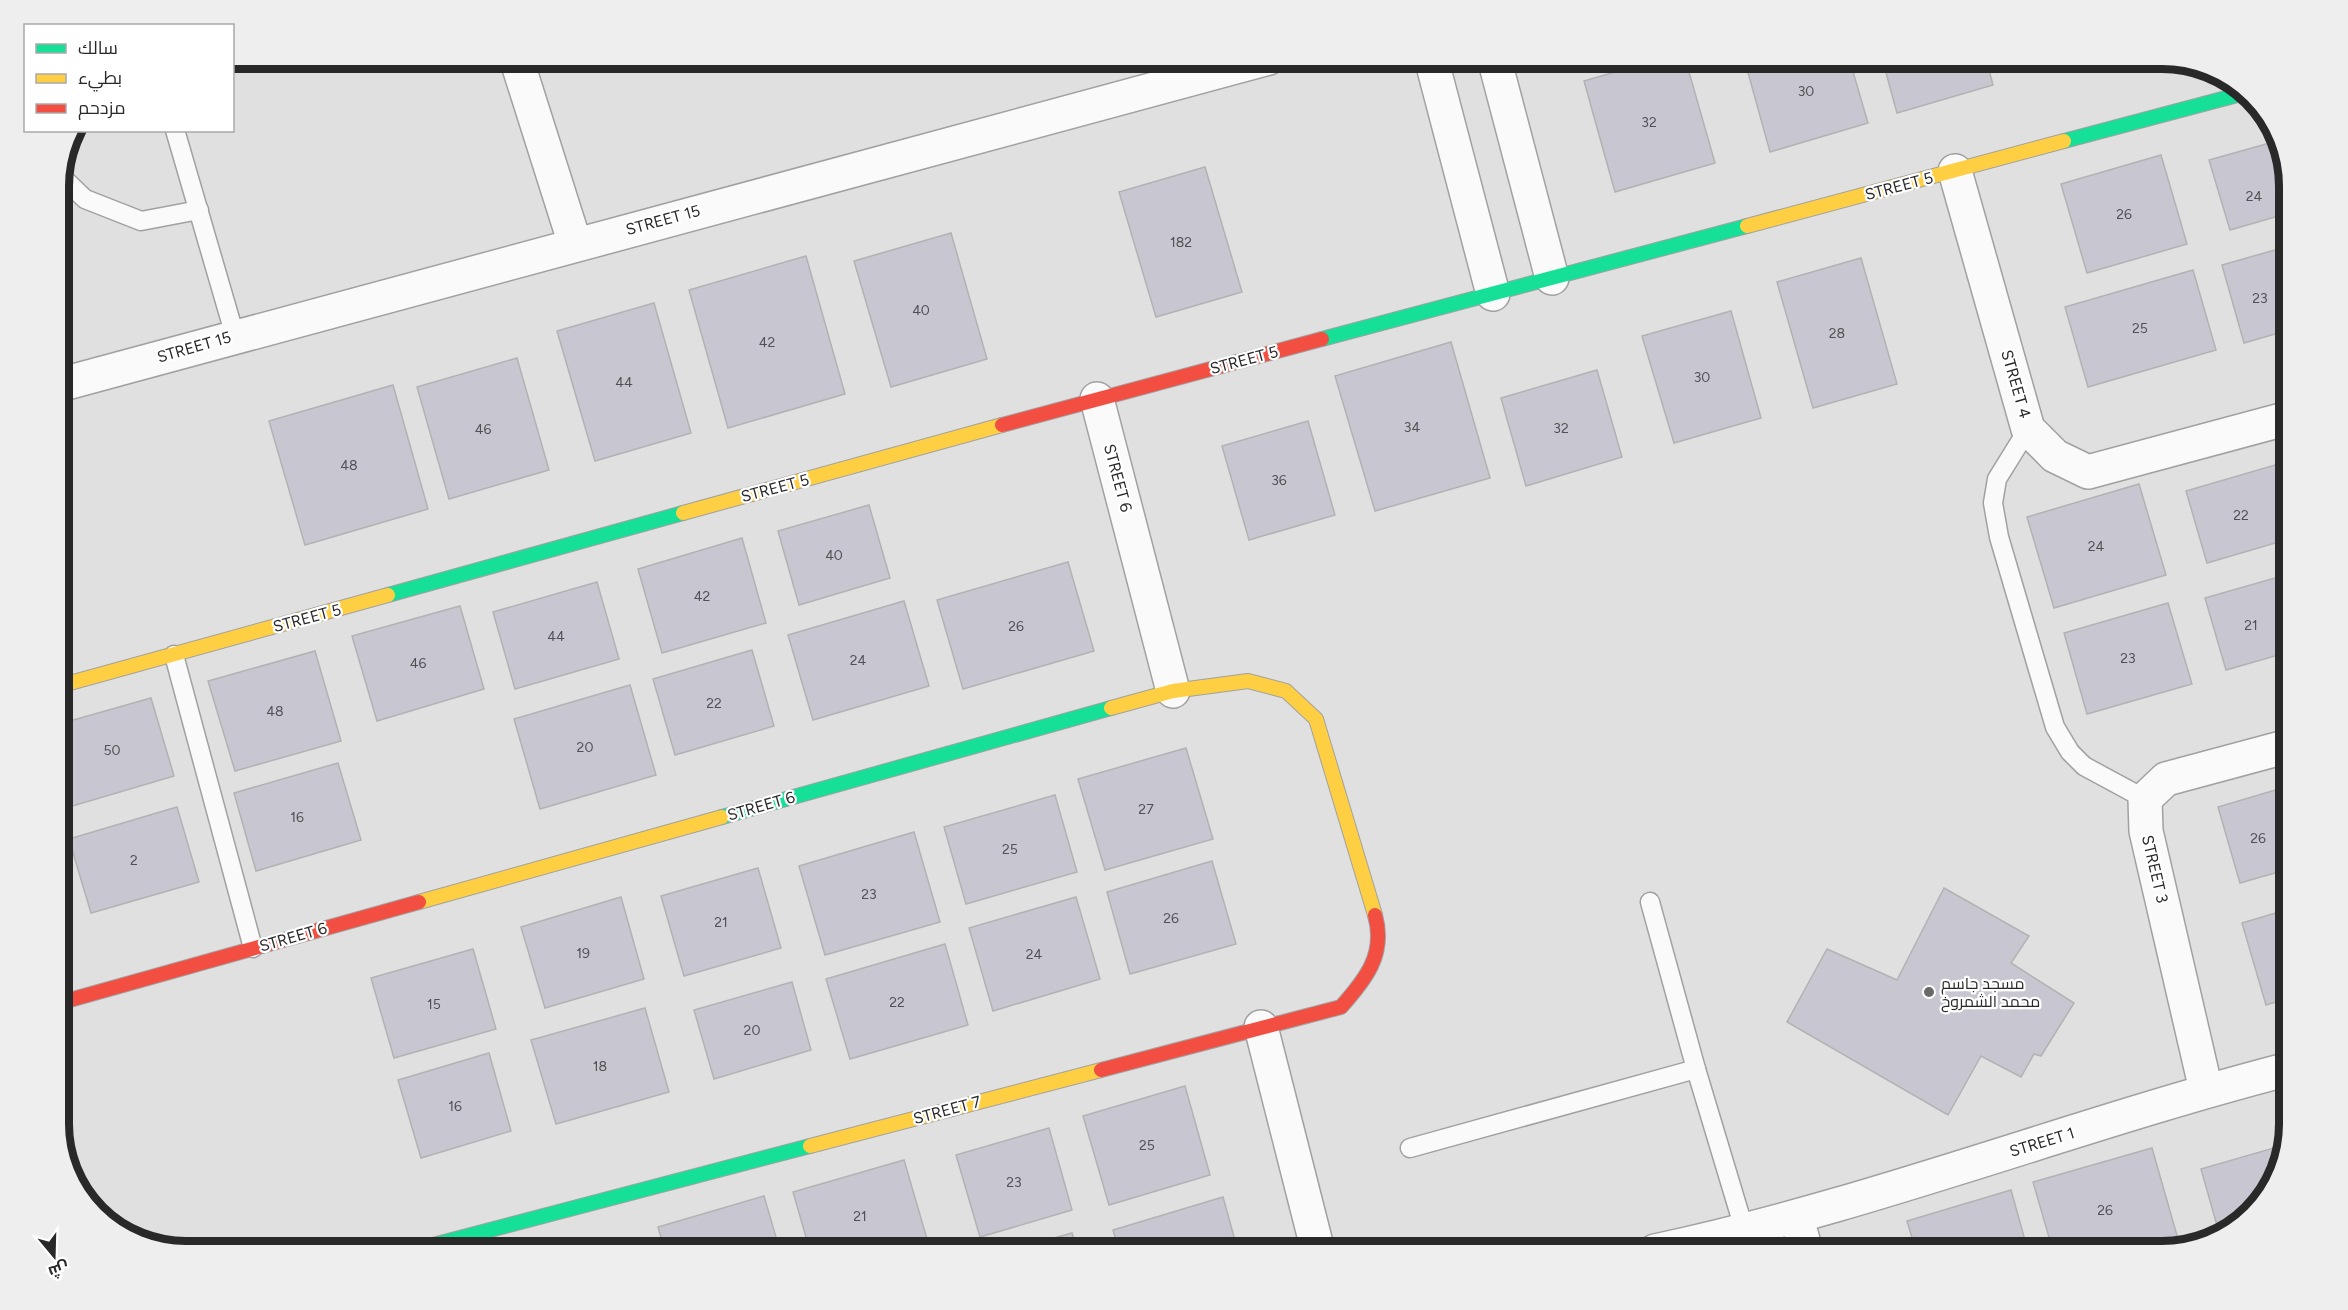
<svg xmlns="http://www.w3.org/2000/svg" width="2348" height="1310" font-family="Figtree,Cairo,sans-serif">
	<rect width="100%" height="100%" fill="#e0e0e1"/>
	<!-- building -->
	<g fill="#c8c7d1" stroke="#b2b2b3" stroke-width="1.5">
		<polygon points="1663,58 1685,58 1715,163 1615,192 1584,81"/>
		<polygon points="1744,58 1849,58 1868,123 1770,152"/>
		<polygon points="1882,58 1986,58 1993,85 1897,113"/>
		<polygon points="2051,58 2074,58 2053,64"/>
		<polygon points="2277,141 2289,178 2289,213 2230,230 2209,160"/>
		<polygon points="2161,155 2187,244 2087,273 2061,184"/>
		<polygon points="1205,167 1242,292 1156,317 1119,192"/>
		<polygon points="951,233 987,359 891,387 854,261"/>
		<polygon points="2289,246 2289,330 2244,343 2222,265"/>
		<polygon points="806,256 845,394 728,428 689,290"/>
		<polygon points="1861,258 1897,384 1813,408 1777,282"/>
		<polygon points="2193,270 2216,350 2088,387 2065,307"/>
		<polygon points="654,303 691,433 595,461 557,331"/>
		<polygon points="1731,311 1761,418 1674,443 1642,336"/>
		<polygon points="1451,342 1490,478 1375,511 1335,376"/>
		<polygon points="517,358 549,470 449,499 417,387"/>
		<polygon points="1597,370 1622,457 1526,486 1501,398"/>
		<polygon points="393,385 428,509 305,545 269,421"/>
		<polygon points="1308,421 1335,515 1249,540 1222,446"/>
		<polygon points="2289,461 2289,539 2207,563 2186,491"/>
		<polygon points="2139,484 2166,575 2054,608 2027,517"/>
		<polygon points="869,505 890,578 799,605 778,531"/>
		<polygon points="742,538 766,623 662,653 638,569"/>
		<polygon points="1068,562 1094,651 963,689 937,600"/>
		<polygon points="2289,574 2289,652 2226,670 2205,598"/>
		<polygon points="597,582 619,659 515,689 493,612"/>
		<polygon points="904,601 929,686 813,720 788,635"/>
		<polygon points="2168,603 2192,684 2087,714 2064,633"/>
		<polygon points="460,606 484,689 377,721 352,636"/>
		<polygon points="752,650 774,726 675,755 653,679"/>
		<polygon points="315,651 341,741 235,771 208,681"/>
		<polygon points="630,685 656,775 540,809 514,719"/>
		<polygon points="151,698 174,776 59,810 59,724"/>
		<polygon points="1186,748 1213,839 1105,870 1078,779"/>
		<polygon points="338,763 361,840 256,871 234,793"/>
		<polygon points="2289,786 2289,869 2240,883 2218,807"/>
		<polygon points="1055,795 1077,872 966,904 944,827"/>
		<polygon points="177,807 199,882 91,913 69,839"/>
		<polygon points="914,832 940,922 825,955 799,866"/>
		<polygon points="1212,861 1236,944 1130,974 1107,892"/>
		<polygon points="758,868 781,948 684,976 661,896"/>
		<polygon points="1944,888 2029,936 2011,963 2074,1003 2041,1056 2034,1054 2021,1077 1981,1056 1948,1115 1787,1022 1827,949 1897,980"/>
		<polygon points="621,897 644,979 545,1008 521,927"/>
		<polygon points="1076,897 1100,979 993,1011 969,928"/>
		<polygon points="2289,909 2289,998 2266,1005 2242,923"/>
		<polygon points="945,944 968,1025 850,1059 826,979"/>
		<polygon points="473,949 496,1029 394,1058 371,978"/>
		<polygon points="792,982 811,1050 714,1079 694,1010"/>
		<polygon points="645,1008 669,1092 556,1124 531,1040"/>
		<polygon points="489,1053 511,1131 421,1158 398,1080"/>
		<polygon points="1185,1086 1210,1175 1109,1205 1083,1116"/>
		<polygon points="1049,1128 1072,1210 980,1237 956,1155"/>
		<polygon points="2284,1145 2273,1187 2226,1234 2220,1236 2201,1169"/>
		<polygon points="2152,1148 2178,1239 2133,1251 2053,1251 2033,1182"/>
		<polygon points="904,1160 927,1239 885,1251 810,1251 793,1192"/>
		<polygon points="2011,1190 2028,1251 1916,1251 1907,1221"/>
		<polygon points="764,1196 780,1251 665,1251 658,1227"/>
		<polygon points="1223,1197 1238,1251 1119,1251 1113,1230"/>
		<polygon points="1072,1233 1077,1251 1008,1251"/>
		<polygon points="617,1239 621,1251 574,1251"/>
		<polygon points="2178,1239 2180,1247 2162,1251 2133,1251"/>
	</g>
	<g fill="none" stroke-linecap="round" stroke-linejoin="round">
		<defs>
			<g id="lane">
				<polyline points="175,130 235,336"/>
				<polyline points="60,175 85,199 141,221 199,210"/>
				<polyline points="2028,429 1997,479 1993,503 1999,537 2055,727 2070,752 2084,766 2145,799"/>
				<polyline points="174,655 253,948"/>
				<polyline points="1650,902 1696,1069 1745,1232"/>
				<polyline points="1410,1148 1696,1069"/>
			</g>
			<g id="street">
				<polyline points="516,58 575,244"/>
				<polyline points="1431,58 1493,294"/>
				<polyline points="1494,58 1552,278"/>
				<polyline points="1955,171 2028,429 2055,456 2088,472 2289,418"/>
				<polyline points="59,385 1269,58"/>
				<polyline points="1097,399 1173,691"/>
				<polyline points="1261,1027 1318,1251"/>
				<polyline points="2206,1090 2146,831 2145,799 2166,779 2289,746"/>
				<polyline points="1797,1218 1806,1251"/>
				<path d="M 1655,1251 C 1871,1205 2076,1124 2289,1069"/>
			</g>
			<g id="fast">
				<polyline points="2064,141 2245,93"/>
				<polyline points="1322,339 1747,226"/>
				<polyline points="388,595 683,513"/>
				<polyline points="722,817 1111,708"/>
				<polyline points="410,1251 810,1146"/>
			</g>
			<g id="slow">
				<polyline points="1747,226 2064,141"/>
				<polyline points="683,513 1002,425"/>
				<polyline points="59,686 388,595"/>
				<polyline points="1111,708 1173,691 1248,681 1286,691 1316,719 1375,915"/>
				<polyline points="419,902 722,817"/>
				<polyline points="810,1146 1101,1070"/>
			</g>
			<g id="jam">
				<polyline points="1002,425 1322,339"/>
				<polyline points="59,1003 419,902"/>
				<path d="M 1101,1070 L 1341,1007 C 1366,979 1386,954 1375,915"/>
			</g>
		</defs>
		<!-- lane casing -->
		<use href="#lane" stroke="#a1a1a1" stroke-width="21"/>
		<!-- street casing -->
		<use href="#street" stroke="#a1a1a1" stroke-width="36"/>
		<!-- fast casing -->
		<use href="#fast" stroke="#a1a1a1" stroke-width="16"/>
		<!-- slow casing -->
		<use href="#slow" stroke="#a1a1a1" stroke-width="16"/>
		<!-- jam casing -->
		<use href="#jam" stroke="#a1a1a1" stroke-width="16"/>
		<!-- lane -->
		<use href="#lane" stroke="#fafafa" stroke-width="18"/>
		<!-- street -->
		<use href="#street" stroke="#fafafa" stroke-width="33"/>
		<!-- fast -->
		<use href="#fast" stroke="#16e098" stroke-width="14"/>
		<!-- slow -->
		<use href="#slow" stroke="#ffcf43" stroke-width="14"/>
		<!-- jam -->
		<use href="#jam" stroke="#f24e42" stroke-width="14"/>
	</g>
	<!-- markers -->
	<circle fill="#69696a" stroke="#fff" stroke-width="2" cx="1929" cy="992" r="6"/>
	<g text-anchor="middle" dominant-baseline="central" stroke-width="4.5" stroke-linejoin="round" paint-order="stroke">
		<!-- number labels -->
		<g font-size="14" fill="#515054">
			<text x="1806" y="91">30</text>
			<text x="1649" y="122">32</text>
			<text x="2254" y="196">24</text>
			<text x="2124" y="214">26</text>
			<text x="1181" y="242">182</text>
			<text x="2260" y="298">23</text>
			<text x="921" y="310">40</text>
			<text x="2140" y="328">25</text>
			<text x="1837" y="333">28</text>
			<text x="767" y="342">42</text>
			<text x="1702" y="377">30</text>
			<text x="624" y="382">44</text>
			<text x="1412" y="427">34</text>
			<text x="1561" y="428">32</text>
			<text x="483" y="429">46</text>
			<text x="349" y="465">48</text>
			<text x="1279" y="480">36</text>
			<text x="2241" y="515">22</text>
			<text x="2096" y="546">24</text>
			<text x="834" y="555">40</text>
			<text x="702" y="596">42</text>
			<text x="2251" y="625">21</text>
			<text x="1016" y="626">26</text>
			<text x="556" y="636">44</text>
			<text x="2128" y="658">23</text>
			<text x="858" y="660">24</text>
			<text x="418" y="663">46</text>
			<text x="714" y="703">22</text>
			<text x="275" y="711">48</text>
			<text x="585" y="747">20</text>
			<text x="112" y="750">50</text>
			<text x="1146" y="809">27</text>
			<text x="297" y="817">16</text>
			<text x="2258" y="838">26</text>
			<text x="1010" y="849">25</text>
			<text x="134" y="860">2</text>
			<text x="869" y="894">23</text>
			<text x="1171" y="918">26</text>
			<text x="721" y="922">21</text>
			<text x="583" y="953">19</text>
			<text x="1034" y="954">24</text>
			<text x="897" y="1002">22</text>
			<text x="434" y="1004">15</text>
			<text x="752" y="1030">20</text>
			<text x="600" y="1066">18</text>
			<text x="455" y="1106">16</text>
			<text x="1147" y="1145">25</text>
			<text x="1014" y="1182">23</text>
			<text x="2105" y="1210">26</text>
			<text x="860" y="1216">21</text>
		</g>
		<!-- street labels -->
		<g font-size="16" fill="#29292a" stroke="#fff">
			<text transform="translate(1899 186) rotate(-15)">STREET 5</text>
			<text transform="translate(663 220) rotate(-15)">STREET 15</text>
			<text transform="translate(194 347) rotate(-16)">STREET 15</text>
			<text transform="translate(1244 360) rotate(-15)">STREET 5</text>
			<text transform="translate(2016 384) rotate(74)">STREET 4</text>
			<text transform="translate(1118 478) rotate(75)">STREET 6</text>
			<text transform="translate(775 488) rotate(-15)">STREET 5</text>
			<text transform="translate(307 618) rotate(-15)">STREET 5</text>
			<text transform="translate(761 806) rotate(-16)">STREET 6</text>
			<text transform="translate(2155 869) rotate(77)">STREET 3</text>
			<text transform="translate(293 937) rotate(-16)">STREET 6</text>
			<text transform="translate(947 1110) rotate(-15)">STREET 7</text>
			<text transform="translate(2042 1142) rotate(-17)">STREET 1</text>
		</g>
		<!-- poi labels -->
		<g font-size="16" fill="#29292a" stroke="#fff" text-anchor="start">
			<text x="1941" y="983">مسجد جاسم<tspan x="1941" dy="18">محمد الشمروخ</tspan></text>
		</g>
	</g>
	<!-- crop -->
	<path d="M0 0H2348V1310H0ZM186 69H2162A117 117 0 0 1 2279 186V1124A117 117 0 0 1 2162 1241H186A117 117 0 0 1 69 1124V186A117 117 0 0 1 186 69Z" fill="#eee" fill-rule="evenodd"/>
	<path fill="none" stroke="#29292a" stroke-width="8" d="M186 69H2162A117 117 0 0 1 2279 186V1124A117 117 0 0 1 2162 1241H186A117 117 0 0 1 69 1124V186A117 117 0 0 1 186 69Z"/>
	<!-- legend -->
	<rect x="24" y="24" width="210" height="108" fill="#ffffff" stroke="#a9a9aa" stroke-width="1.5"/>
	<rect x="36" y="44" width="30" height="9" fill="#16e098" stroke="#a9a9aa" stroke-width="1.5"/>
	<text x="78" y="54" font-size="18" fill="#29292a">سالك</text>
	<rect x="36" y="74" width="30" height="9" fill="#ffcf43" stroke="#a9a9aa" stroke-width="1.5"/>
	<text x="78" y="84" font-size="18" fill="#29292a">بطيء</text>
	<rect x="36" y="104" width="30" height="9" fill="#f24e42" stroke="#a9a9aa" stroke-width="1.5"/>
	<text x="78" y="114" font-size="18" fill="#29292a">مزدحم</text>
	<!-- north arrow -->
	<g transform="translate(54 1256) rotate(161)" stroke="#ffffff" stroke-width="4.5" paint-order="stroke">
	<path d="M0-4.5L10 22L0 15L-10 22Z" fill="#29292a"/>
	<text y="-9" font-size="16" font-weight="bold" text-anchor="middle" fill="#29292a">ش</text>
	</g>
</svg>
